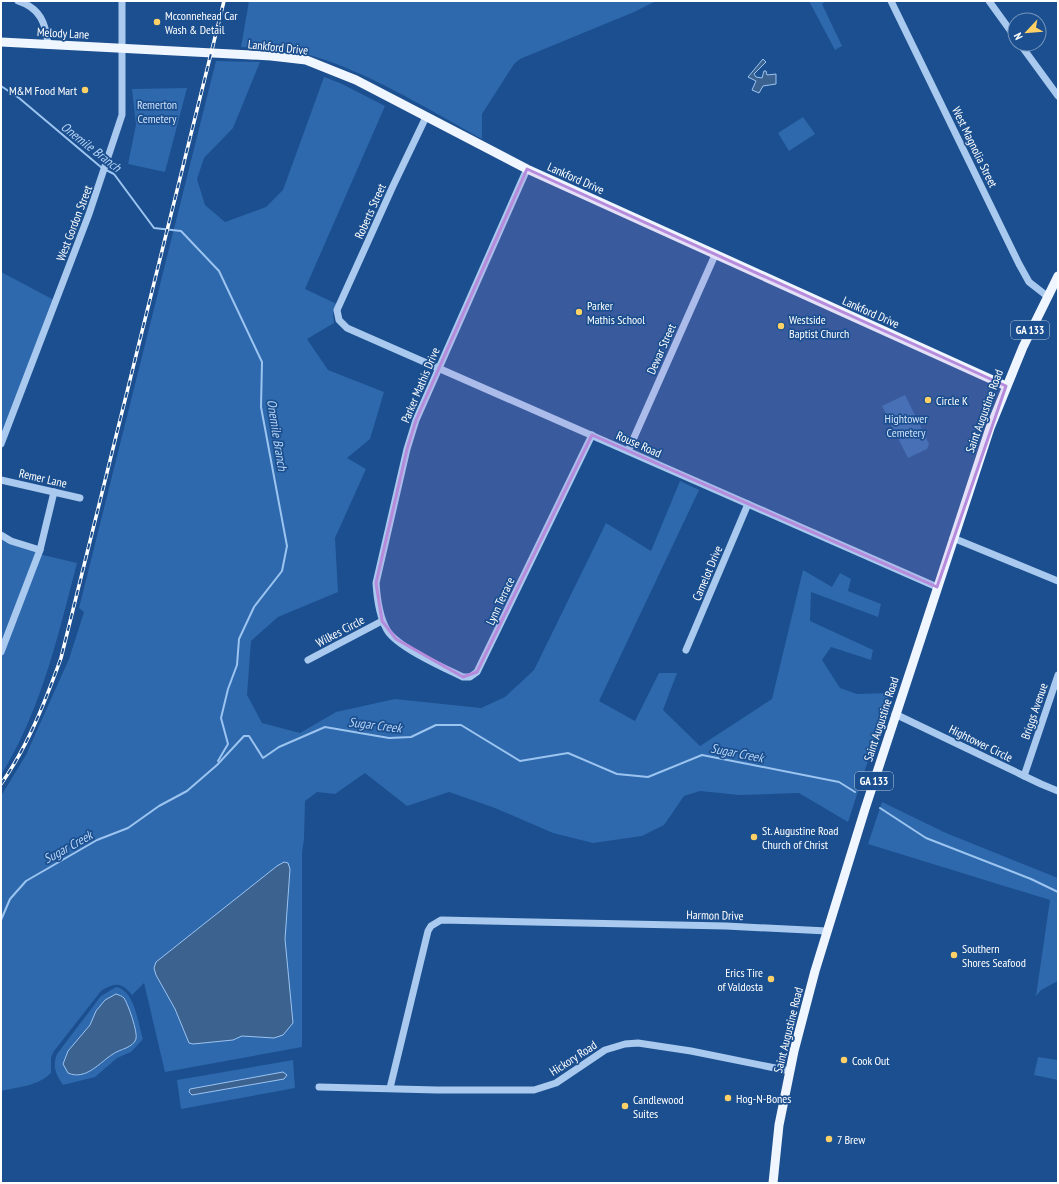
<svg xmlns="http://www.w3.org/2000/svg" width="1059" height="1184" font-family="'PT Sans Narrow',sans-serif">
	<rect width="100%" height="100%" fill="#1b4f8f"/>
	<!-- green -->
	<g fill="#2e69ad">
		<path d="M 249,1 L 656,1 L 634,12 L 520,59 L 514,64 L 482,114 L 482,139 C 424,107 364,69 299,52 C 281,47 259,49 241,47 Z"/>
		<polygon points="809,1 827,1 822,4 842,46 835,50"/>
		<path d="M 216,61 L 260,62 L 233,128 L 204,158 L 197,179 L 205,205 L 225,222 L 266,207 L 283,190 L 324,77 L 340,83 L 385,106 L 305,289 L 337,304 L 333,314 L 334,323 L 307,339 L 328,370 L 384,392 L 370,439 L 347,458 L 366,469 L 335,538 L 338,592 L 278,617 L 251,641 L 247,695 L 262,723 L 300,733 L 336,712 L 395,699 L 481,708 L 505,697 L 534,670 L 606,523 L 651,551 L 680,481 L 699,490 L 599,701 L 635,721 L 659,673 L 677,673 L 663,710 L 700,746 L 772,699 L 803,570 L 832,587 L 840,573 L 851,579 L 848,591 L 881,604 L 878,617 L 811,592 L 810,621 L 873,650 L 871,660 L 831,647 L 822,660 L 840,688 L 857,694 L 890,693 L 848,822 L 799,793 L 739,795 L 700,791 L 684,796 L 664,825 L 642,836 L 593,843 L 553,833 L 495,808 L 449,792 L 407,806 L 365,773 L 335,794 L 317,792 L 305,801 L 304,839 L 302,853 L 302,1047 L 165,1072 L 144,983 L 132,995 C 122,982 114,982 101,991 L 54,1051 L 51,1057 L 51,1073 C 38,1086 18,1087 1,1091 L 1,796 L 26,755 L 69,659 L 84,612 L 79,608 Z"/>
		<polygon points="187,88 165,172 128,164 136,125 132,89"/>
		<polygon points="803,117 815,134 789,151 778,133"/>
		<polygon points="1,272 54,300 1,439"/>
		<polygon points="905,395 929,444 927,449 908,458 882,406"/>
		<path d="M 1,537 L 43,555 L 77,563 C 58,636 41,711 1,775 Z"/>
		<polygon points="882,802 946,833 1058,878 1058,981 1041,990 1036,996 1050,900 868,844"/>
		<path d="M 116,987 C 135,990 138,1024 143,1039 L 131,1052 L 117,1058 L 95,1077 L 63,1085 C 56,1074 52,1067 57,1054 L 101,996 Z"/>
		<polygon points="1038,1057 1058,1060 1058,1080 1034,1075"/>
		<polygon points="293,1060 295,1088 181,1109 177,1080"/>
	</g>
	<!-- water -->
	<g fill="#3c6290" stroke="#9cc4f0">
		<polygon points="763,59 766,62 754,74 756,77 762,78 764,71 766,71 767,75 776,74 776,84 763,86 759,93 752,90 756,81 748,77"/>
		<polygon points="284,862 288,863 290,869 285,939 293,1023 283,1035 274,1038 242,1036 233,1040 193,1044 189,1043 175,1009 156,975 154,968 156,962 277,866"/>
		<path d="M 116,994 C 119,995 122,996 124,998 C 128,1004 138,1032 136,1039 C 133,1048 120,1049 113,1054 C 100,1062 86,1081 68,1073 L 63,1064 L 68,1051 L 90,1025 L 96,1011 L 105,1000 Z"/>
		<polygon points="283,1072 287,1075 284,1079 192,1095 189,1092 190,1089"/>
	</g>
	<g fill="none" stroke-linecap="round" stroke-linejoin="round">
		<!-- stream -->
		<g stroke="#9cc4f0" stroke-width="2">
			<polyline points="1,86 19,98 102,168"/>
			<polyline points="106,170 114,174 154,228 181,231 219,271 262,362 261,407 287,546 282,571 254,607 239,639 237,665 228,689 221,718 228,744 218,761"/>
			<polyline points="880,808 926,838 1031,879 1058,892"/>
			<polyline points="1,920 10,899 26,881 97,840 128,828 159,806 187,791 217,765 244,736 249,736 263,758 279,747 325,727 389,738 411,737 436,725 461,725 520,761 568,753 617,774 648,777 702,755 839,782 855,792"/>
		</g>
		<!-- minor -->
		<g stroke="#a9c9ee" stroke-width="7">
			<path d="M 18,1 C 40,8 46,23 48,45"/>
			<polyline points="891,1 1019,264 1029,282 1047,296"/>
			<polyline points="989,1 1015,37"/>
			<polyline points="1020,44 1058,96"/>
			<polyline points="426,117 393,186 337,310 339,320 347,328 372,339 937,587"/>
			<path d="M 527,169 L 416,420 L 407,449 L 376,583 C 377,599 379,616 387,630 C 397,647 444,668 463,677 L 470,677 L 477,672 L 592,435"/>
			<polyline points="1,444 89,214 122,115 122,1"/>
			<polyline points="628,451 715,255"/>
			<polyline points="1,480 80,498"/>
			<polyline points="1,535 11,541 40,550"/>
			<polyline points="953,538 1058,581"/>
			<polyline points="686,650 748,504"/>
			<polyline points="1,652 40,550 54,492"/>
			<polyline points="308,660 382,621"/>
			<polyline points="895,714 1041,784 1058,791"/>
			<polyline points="1024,776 1058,675"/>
			<polyline points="319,1087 437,1090 534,1090 556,1083 605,1050 625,1044 638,1043 691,1051 790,1071"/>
			<polyline points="390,1088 428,931 431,926 441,920 726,926 827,931"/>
		</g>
		<!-- major -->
		<g stroke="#f0f6ff" stroke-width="9">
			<polyline points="1,42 271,56 306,60 356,80 527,169 1006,386"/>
			<polyline points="773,1183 779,1125 794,1051 815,971 865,809 990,428 1023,347 1058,276"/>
		</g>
		<defs>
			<path id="rail" d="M 1,784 C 28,746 45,702 61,658 L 224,1"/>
		</defs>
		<!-- rail casing -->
		<use href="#rail" stroke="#fff" stroke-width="3.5"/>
		<!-- rail -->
		<use href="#rail" stroke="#1b4f8f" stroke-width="2" stroke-dasharray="6" stroke-linecap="butt"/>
	</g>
	<!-- marked area -->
	<path fill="#b68bdc" fill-opacity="0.2" stroke="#b68bdc" stroke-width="3" stroke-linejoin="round" d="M 527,169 L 1006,386 L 937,587 L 592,435 L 477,672 L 463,677 L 396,639 L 382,621 L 376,583 L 407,449 L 416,420 Z"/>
	<!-- markers -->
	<g fill="#ffd166" stroke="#1b4f8f" stroke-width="1.5">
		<circle cx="157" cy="22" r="4"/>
		<circle cx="85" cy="90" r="4"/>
		<circle cx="579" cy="312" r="4"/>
		<circle cx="781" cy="326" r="4"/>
		<circle cx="928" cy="400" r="4"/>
		<circle cx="754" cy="837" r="4"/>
		<circle cx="954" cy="955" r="4"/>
		<circle cx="771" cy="979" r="4"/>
		<circle cx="844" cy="1060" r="4"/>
		<circle cx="728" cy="1098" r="4"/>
		<circle cx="625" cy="1106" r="4"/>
		<circle cx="829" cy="1139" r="4"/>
	</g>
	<g text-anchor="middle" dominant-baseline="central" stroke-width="3.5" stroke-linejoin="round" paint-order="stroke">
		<!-- shield labels -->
		<g fill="#1b4f8f" stroke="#bbcadd" stroke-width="1">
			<rect x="1011" y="321" width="38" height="18" rx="3"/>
			<rect x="855" y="772" width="38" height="18" rx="3"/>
		</g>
		<g font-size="11" font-weight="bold" fill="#fff">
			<text x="1030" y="330">GA 133</text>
			<text x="874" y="781">GA 133</text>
		</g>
		<!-- poi labels -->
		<g font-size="12" fill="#fff" stroke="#1b4f8f" text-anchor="start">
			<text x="165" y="15">Mcconnehead Car<tspan x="165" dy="14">Wash &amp; Detail</tspan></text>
			<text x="77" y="90" text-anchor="end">M&amp;M Food Mart</text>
			<text x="587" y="305">Parker<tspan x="587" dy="14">Mathis School</tspan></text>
			<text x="789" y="319">Westside<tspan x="789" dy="14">Baptist Church</tspan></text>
			<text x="936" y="400">Circle K</text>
			<text x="762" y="830">St. Augustine Road<tspan x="762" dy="14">Church of Christ</tspan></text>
			<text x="962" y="948">Southern<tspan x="962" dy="14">Shores Seafood</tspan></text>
			<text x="763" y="972" text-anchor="end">Erics Tire<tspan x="763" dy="14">of Valdosta</tspan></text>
			<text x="852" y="1060">Cook Out</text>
			<text x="736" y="1098">Hog-N-Bones</text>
			<text x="633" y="1099">Candlewood<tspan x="633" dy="14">Suites</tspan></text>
			<text x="837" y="1139">7 Brew</text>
		</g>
		<!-- street labels -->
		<g font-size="12" fill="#fff" stroke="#1b4f8f">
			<text transform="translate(63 33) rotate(3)">Melody Lane</text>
			<text transform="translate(278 47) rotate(6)">Lankford Drive</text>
			<text transform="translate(975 147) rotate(64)">West Magnolia Street</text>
			<text transform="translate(576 178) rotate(24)">Lankford Drive</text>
			<text transform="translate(370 211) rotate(-66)">Roberts Street</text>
			<text transform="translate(74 223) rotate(-69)">West Gordon Street</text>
			<text transform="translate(871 312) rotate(24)">Lankford Drive</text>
			<text transform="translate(661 349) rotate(-66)">Dewar Street</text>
			<text transform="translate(420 385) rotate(-67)">Parker Mathis Drive</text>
			<text transform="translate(984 411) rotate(-70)">Saint Augustine Road</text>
			<text transform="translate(639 444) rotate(24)">Rouse Road</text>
			<text transform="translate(43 478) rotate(13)">Remer Lane</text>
			<text transform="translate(707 573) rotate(-67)">Camelot Drive</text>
			<text transform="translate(500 601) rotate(-65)">Lynn Terrace</text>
			<text transform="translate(340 631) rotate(-28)">Wilkes Circle</text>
			<text transform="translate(1034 711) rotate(-71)">Briggs Avenue</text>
			<text transform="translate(881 719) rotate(-72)">Saint Augustine Road</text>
			<text transform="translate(981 743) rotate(26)">Hightower Circle</text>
			<text transform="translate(715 915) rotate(1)">Harmon Drive</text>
			<text transform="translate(788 1030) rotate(-76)">Saint Augustine Road</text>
			<text transform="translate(573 1058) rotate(-33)">Hickory Road</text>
		</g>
		<!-- park labels -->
		<g font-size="12" fill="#cfe3fa" stroke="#1b4f8f">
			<text x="157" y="104">Remerton<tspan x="157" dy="14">Cemetery</tspan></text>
			<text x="906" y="418">Hightower<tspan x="906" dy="14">Cemetery</tspan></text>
		</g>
		<!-- water labels -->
		<g font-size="13" font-style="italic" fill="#b5d3f5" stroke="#1b4f8f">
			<text transform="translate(91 147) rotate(38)">Onemile Branch</text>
			<text transform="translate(277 435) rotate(81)">Onemile Branch</text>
			<text transform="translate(375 725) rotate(7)">Sugar Creek</text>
			<text transform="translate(737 753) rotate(11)">Sugar Creek</text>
			<text transform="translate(68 847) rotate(-29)">Sugar Creek</text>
		</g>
	</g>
	<!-- border -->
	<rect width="1059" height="1184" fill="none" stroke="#ffffff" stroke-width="4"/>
	<!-- north arrow -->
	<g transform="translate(1027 32) rotate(244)"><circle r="19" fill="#1b4f8f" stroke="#7695bc"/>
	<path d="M0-3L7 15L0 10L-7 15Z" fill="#ffd166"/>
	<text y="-6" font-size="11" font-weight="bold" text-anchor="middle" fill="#ffffff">N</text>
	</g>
</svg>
